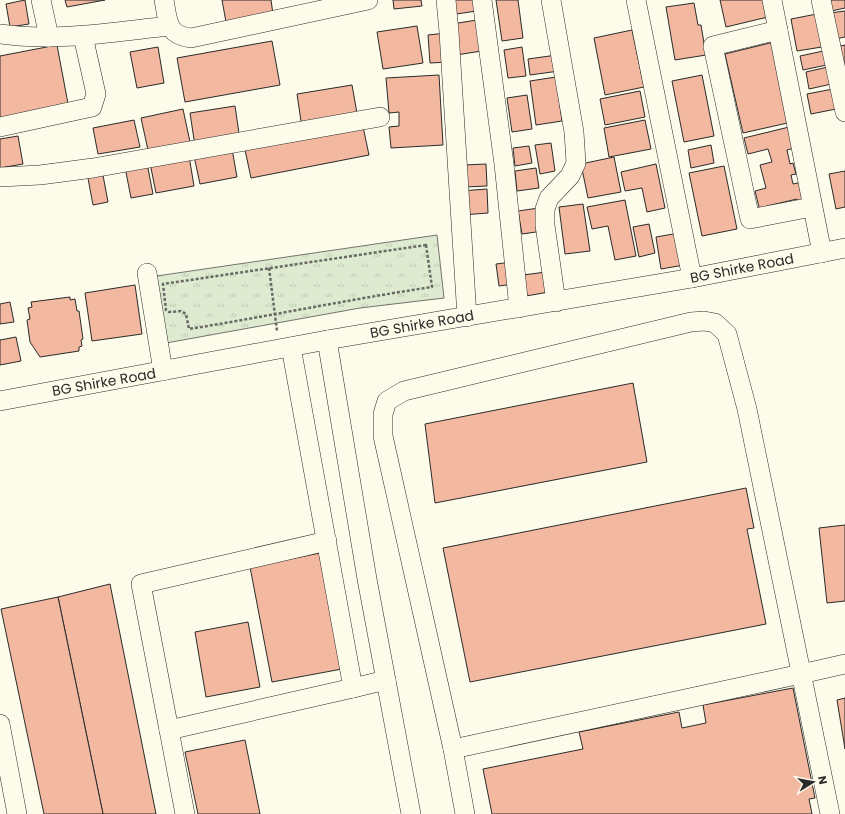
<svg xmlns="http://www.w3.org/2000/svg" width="845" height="814" font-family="Poppins,sans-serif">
	<defs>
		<pattern id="park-tufts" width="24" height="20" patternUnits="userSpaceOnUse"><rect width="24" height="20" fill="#deebd1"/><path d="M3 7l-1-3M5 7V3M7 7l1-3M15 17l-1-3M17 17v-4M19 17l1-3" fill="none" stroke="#bfcab4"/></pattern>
	</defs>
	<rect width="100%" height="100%" fill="#fdfbea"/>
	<!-- park -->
	<polygon fill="url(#park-tufts)" stroke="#74746e" points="437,235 444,298 360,308 155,345 143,278"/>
	<!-- building -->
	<g fill="#f2b8a0" stroke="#2b2b2b">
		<polygon points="25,0 29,24 10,27 6,4"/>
		<polygon points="65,0 105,0 67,7"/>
		<polygon points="222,0 271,0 273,14 226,22"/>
		<polygon points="393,0 421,0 422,6 394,9"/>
		<polygon points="447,0 481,0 483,10 450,15"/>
		<polygon points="496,0 518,0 523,38 502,41"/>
		<polygon points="720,0 768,0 772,16 726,27"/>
		<polygon points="825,0 845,0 845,8 827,12"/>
		<polygon points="694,3 698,25 701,25 706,55 675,60 666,7"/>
		<polygon points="845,11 845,37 835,39 830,13"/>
		<polygon points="822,13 828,46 797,51 791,19"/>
		<polygon points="483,19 488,50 456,55 452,24"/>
		<polygon points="417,26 423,63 383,69 377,32"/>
		<polygon points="632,30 644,87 605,95 594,38"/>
		<polygon points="446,33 448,62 430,63 428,35"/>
		<polygon points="272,41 280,85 185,102 177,58"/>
		<polygon points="774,42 792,122 743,133 725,54"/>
		<polygon points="57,45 69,109 0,122 0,56"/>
		<polygon points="845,45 845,70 840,46"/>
		<polygon points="158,47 164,83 137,88 130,52"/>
		<polygon points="522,47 526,76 508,78 504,50"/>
		<polygon points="828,50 831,64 803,70 800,56"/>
		<polygon points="557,55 559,71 530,75 528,59"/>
		<polygon points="832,66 836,83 809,89 806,72"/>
		<polygon points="439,75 443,145 391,148 389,127 399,126 399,112 389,113 386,78"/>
		<polygon points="702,75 714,136 684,142 672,81"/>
		<polygon points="556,77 562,121 536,125 530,81"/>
		<polygon points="352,85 358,119 302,128 297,94"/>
		<polygon points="838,88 841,108 811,114 807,94"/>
		<polygon points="640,91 645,117 605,125 600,99"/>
		<polygon points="527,95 532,129 512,132 507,98"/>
		<polygon points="235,106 240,140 195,146 190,113"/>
		<polygon points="183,109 190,142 148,150 141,118"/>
		<polygon points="134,120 140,147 98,154 93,128"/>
		<polygon points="645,120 651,149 609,157 604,128"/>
		<polygon points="362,122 369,155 251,178 244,145"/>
		<polygon points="789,127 794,148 787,150 790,164 793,163 796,174 791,175 793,184 802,182 806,200 798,202 797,199 767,206 760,211 755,191 766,188 760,165 772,162 768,149 748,154 744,138"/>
		<polygon points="18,136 23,164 0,168 0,139"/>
		<polygon points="551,143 555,171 540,174 535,145"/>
		<polygon points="711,145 714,163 691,168 688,150"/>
		<polygon points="529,146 532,163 515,166 513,148"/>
		<polygon points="232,149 237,177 200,184 194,156"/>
		<polygon points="189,156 194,186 156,193 150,163"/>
		<polygon points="614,157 621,192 588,198 581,164"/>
		<polygon points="147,163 153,194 131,198 125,167"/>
		<polygon points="486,164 487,186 465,187 464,165"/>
		<polygon points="656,164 665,208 647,212 642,188 625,191 621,172"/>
		<polygon points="724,166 737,229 702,236 689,173"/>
		<polygon points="536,168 539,188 517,191 515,171"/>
		<polygon points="102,170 108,202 93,205 87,173"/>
		<polygon points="845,171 845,207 836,209 829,174"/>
		<polygon points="487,189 488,213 462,215 460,191"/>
		<polygon points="625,200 636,256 615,260 608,226 592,229 587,207"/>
		<polygon points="583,204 590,251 565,254 559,207"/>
		<polygon points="539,208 543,231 522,234 518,211"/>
		<polygon points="649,224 655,253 639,257 633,227"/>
		<polygon points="679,233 684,265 661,269 656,237"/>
		<polygon points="512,262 514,284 499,286 496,264"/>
		<polygon points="546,272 549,292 526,296 523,275"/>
		<polygon points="135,285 142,334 92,341 85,293"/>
		<polygon points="70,297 70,300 75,299 77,311 79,311 83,339 81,340 82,346 79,347 79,351 40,357 30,342 27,320 30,319 28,308 32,307 31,302"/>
		<polygon points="10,302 14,322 0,324 0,304"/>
		<polygon points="16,337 21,361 0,365 0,340"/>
		<polygon points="633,383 647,462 435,503 425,424"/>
		<polygon points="746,488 754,528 747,529 766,624 470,682 443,548"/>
		<polygon points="845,525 845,601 827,603 819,528"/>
		<polygon points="320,553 342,669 272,682 250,567"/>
		<polygon points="110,584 156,814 103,814 58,597"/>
		<polygon points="58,597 103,814 44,814 1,609"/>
		<polygon points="248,622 260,687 206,697 195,632"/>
		<polygon points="793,688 815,798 809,799 812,814 492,814 483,769 583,749 579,732 679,712 682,728 706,723 703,705"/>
		<polygon points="845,698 845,749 837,700"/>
		<polygon points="245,740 260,814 198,814 185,752"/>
	</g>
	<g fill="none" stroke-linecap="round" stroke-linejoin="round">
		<defs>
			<g id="minor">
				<polyline points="41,0 49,37"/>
				<path d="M 164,0 C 168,20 166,35 191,38 L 368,0"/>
				<polyline points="446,0 449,32 467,317"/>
				<polyline points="482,0 504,164 519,308"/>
				<polyline points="551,0 574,132 576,163 570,176 549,198 545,209 545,225 556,302"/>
				<polyline points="636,0 692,278"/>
				<polyline points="772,0 822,253"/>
				<polyline points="821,0 845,112"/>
				<polyline points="778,30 713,46 750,219 812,207"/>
				<path d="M 0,34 C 56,42 113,32 169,26"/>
				<polyline points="0,127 92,107 96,94 83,36"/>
				<polyline points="0,177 40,175 93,168 380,117"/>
				<polyline points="147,273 163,371"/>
				<polyline points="327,340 367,579 411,814"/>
				<polyline points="291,347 353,688 386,680"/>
				<polyline points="0,401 327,340 692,278 845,248"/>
				<polyline points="327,541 141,584 169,730 353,688"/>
				<polyline points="0,724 17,814"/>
				<polyline points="169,730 185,814"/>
				<polyline points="453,749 465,814"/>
				<polyline points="830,814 747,409 727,334 715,323 704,321 691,322 404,391 387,401 383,414 383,436 453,749 801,674 845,664"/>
			</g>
		</defs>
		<!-- minor casing -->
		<use href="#minor" stroke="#2b2b2b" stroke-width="20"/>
		<!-- path -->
		<g stroke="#6a6964" stroke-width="2.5" stroke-dasharray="3 2" stroke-linecap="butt">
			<path d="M 426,245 L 432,287 C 351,299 270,316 189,329 L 186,314 L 181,311 L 169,312 L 166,310 L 163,284 Z"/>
			<polyline points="269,268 277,331"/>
		</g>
		<!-- minor -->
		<use href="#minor" stroke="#fdfbea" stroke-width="19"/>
	</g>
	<g text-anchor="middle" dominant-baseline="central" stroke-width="3" stroke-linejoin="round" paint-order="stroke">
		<!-- street labels -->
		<g font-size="14" fill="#2b2b2b" stroke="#fdfbea">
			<text transform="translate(742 268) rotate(-11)">BG Shirke Road</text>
			<text transform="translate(422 324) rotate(-10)">BG Shirke Road</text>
			<text transform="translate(104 382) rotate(-10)">BG Shirke Road</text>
		</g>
	</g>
	<!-- north arrow -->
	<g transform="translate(813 782) rotate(79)" stroke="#fdfbea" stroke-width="3" paint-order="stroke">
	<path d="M0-3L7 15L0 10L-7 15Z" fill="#2b2b2b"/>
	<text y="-6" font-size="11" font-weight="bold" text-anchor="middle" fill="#2b2b2b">N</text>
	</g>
</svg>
